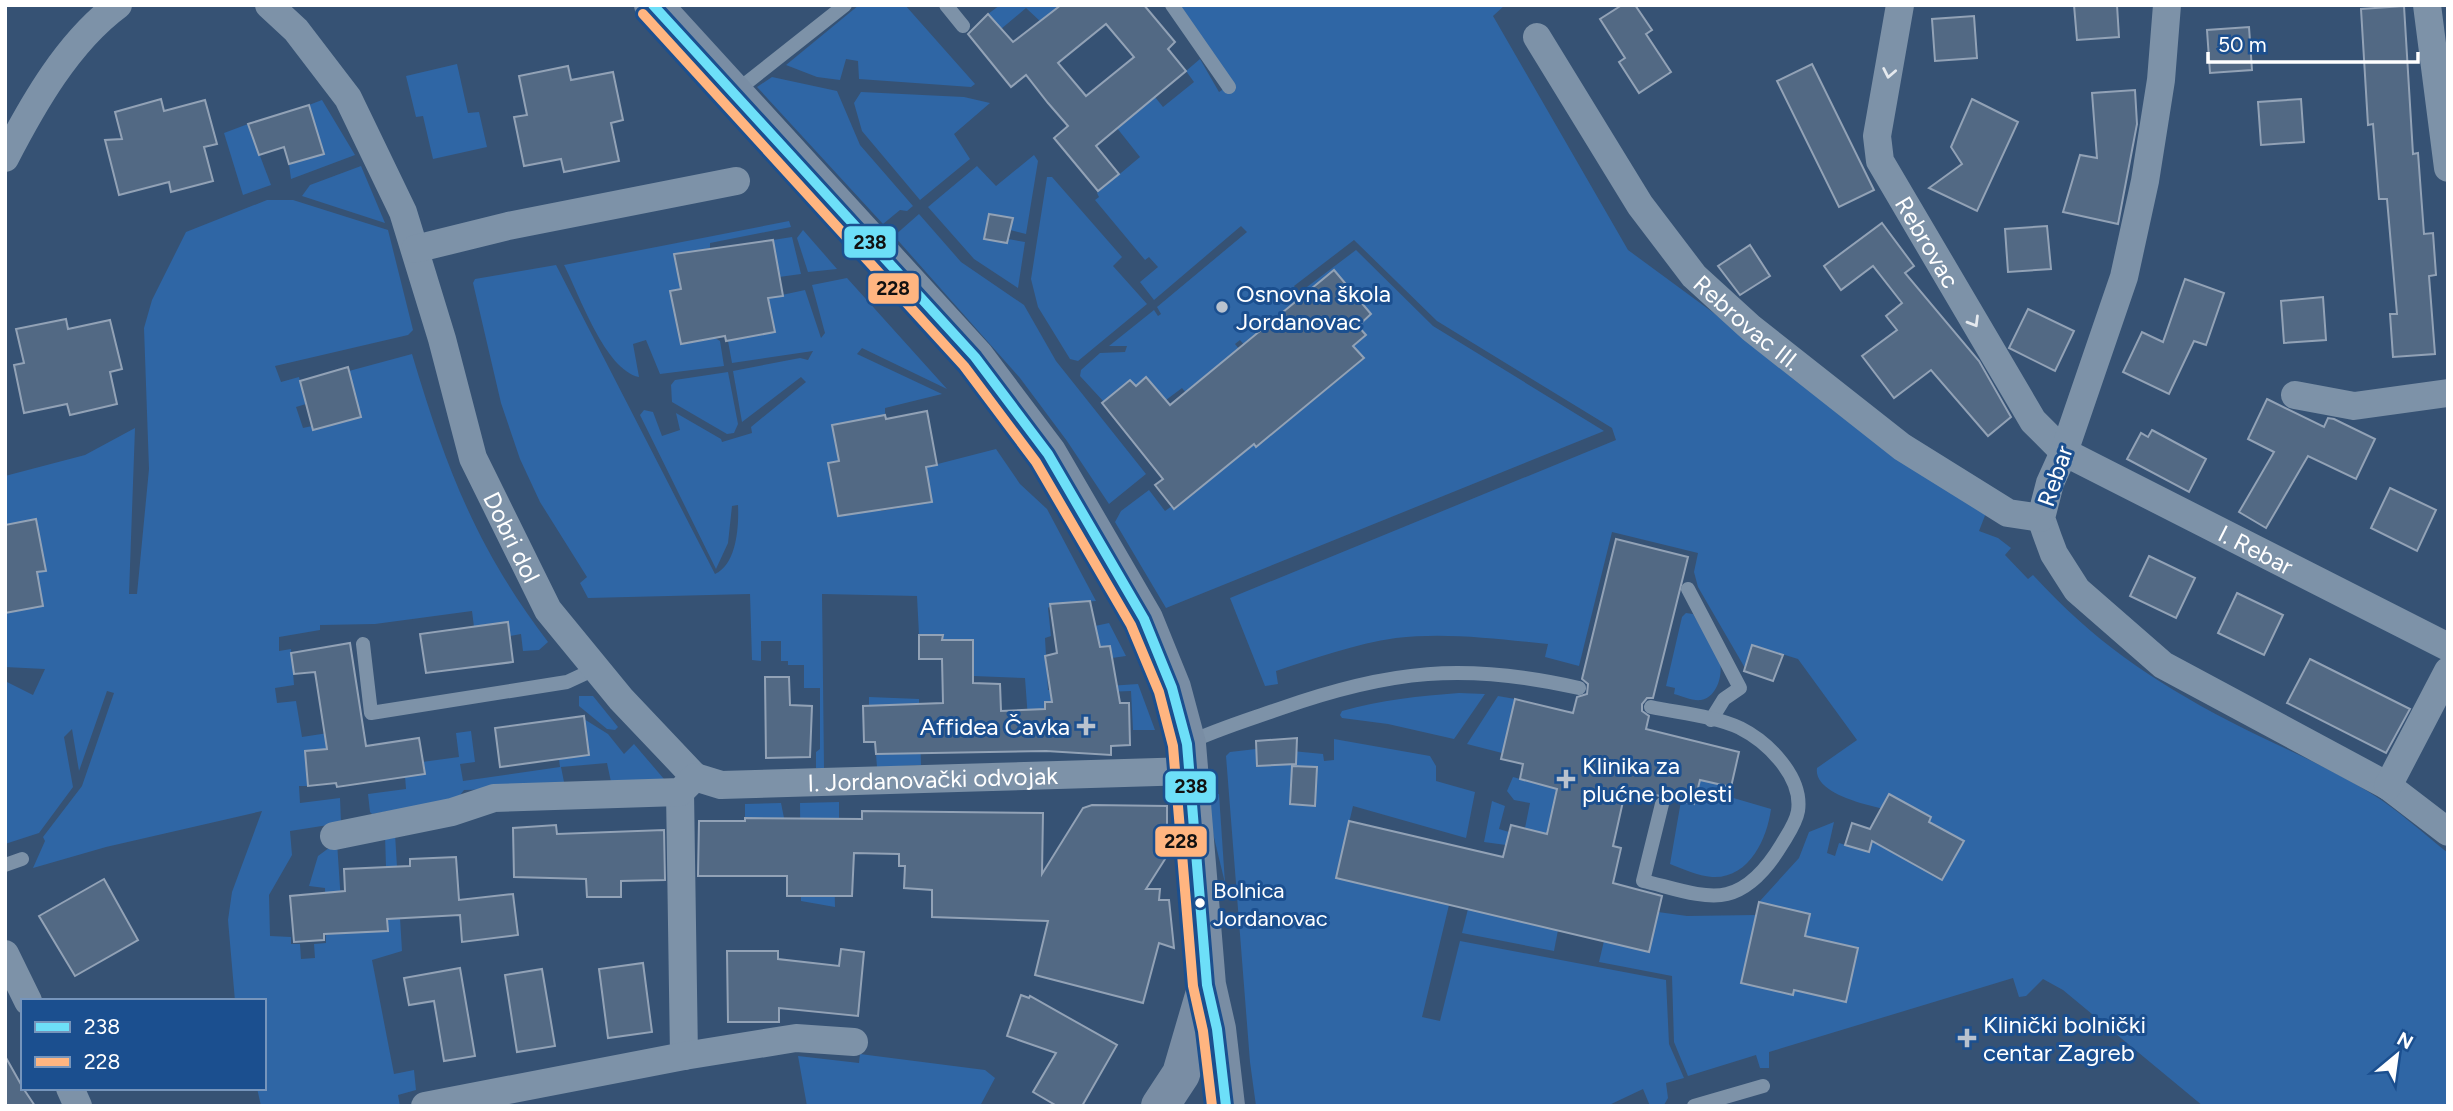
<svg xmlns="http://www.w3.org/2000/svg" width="2453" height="1111" font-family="Figtree,sans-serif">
	<rect width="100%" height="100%" fill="#365274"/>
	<!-- green -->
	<g fill="#2f66a5">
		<polygon points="859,5 905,5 975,84 971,87 859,79 858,61 846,59 840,80 817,77 786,65"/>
		<polygon points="1000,5 1061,5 1041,22 1026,8 1001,29 988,14"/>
		<path d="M 1177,5 L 1505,5 L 1493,16 L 1628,250 L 1986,513 L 1979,531 L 1998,538 L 2011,548 L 2005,555 L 2028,579 L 2033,575 C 2094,641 2149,679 2229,721 C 2277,746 2326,765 2372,794 C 2399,811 2423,833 2448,853 L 2448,1106 L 2203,1106 L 2063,990 L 2043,979 L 2026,996 L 2019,997 L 2013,978 L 1769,1052 L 1769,1068 L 1760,1068 L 1756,1055 L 1688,1076 L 1674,1042 L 1672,976 L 1599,962 L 1604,941 L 1658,912 L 1687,916 L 1756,915 L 1741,983 L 1793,995 L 1794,990 L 1845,1002 L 1858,948 L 1805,936 L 1810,914 L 1759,902 L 1799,858 L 1809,832 L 1834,822 L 1827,853 L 1835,856 L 1839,843 L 1869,852 L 1875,830 L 1963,841 L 1929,822 L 1931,817 C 1907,813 1812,802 1817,768 L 1857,740 L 1798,659 L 1753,645 L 1745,668 L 1698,587 L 1694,572 L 1698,553 L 1612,532 L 1579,666 L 1545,657 L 1548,644 C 1498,639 1446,632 1396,638 C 1355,644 1315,658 1276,671 L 1278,684 L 1265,686 L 1230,598 L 1616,440 L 1612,428 L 1437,321 L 1354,240 L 1294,286 L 1299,293 L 1356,250 L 1433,326 L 1604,431 L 1166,608 L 1115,522 L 1121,511 L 1149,490 L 1165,511 L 1172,506 L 1174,509 L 1254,444 L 1257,447 L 1364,359 L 1353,346 L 1366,335 L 1358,326 L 1371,314 L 1334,270 L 1329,328 L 1299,294 L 1293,296 L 1301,307 L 1272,377 L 1240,340 L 1235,344 L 1244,355 L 1217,366 L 1189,389 L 1206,417 L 1182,388 L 1166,400 L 1146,377 L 1136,386 L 1130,380 L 1104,402 L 1080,376 L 1081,370 L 1100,353 L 1125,352 L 1127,346 L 1109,346 L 1154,310 L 1158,316 L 1161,314 L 1157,307 L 1247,232 L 1241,226 L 1154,300 L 1140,282 L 1158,267 L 1149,257 L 1145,260 L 1095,200 L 1099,197 L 1097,193 L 1140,157 L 1117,128 L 1155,97 L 1163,107 L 1194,82 L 1186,71 L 1200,59 L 1219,92 L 1233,83 Z"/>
		<polygon points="457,64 468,113 479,112 487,147 433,159 423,116 416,117 406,76"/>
		<polygon points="772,77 837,91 860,145 913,206 907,211 900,210 883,224 757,87"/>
		<polygon points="861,92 964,97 990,103 954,134 970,159 920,200 862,131 854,103"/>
		<polygon points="322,100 355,155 291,179 289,164 323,154 309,105"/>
		<polygon points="248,124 271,185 243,195 224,133"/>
		<polygon points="1034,155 1038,161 1026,234 1010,230 1012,218 990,214 985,239 1007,243 1008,239 1025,242 1018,288 974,259 928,207 977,166 996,186"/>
		<polygon points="361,166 385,223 302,196 310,185"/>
		<polygon points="1047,177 1052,177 1122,257 1113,266 1147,304 1078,361 1070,359 1038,307 1031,279"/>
		<path d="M 267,200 L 293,200 L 388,230 L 413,330 L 408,335 L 275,366 L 281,382 L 299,377 L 306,404 L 296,407 L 303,428 L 312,426 L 314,430 L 361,417 L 349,371 L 412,354 C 446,468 476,547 548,642 L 539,650 L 523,651 L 521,634 L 510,636 L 508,622 L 474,627 L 472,611 L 375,624 L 320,625 L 320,630 L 279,637 L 279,651 L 291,649 L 294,685 L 275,688 L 277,703 L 296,701 L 302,737 L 328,733 L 331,748 L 305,752 L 308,786 L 299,786 L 300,803 L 340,798 L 341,823 L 290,831 L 292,855 L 269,895 L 270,936 L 291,937 L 291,944 L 300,944 L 301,959 L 315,958 L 314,944 L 326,943 L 325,888 L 309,886 L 318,856 L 337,842 L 343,933 L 388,931 L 385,835 L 395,834 L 402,951 L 372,960 L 394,1074 L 414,1070 L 416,1090 L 398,1095 L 400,1106 L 261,1106 L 257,1088 L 264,1088 L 264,1001 L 235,1001 L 228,920 L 232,892 L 262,811 L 106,847 L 33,868 L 45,841 L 43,837 L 82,786 L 114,693 L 107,691 L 79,771 L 72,729 L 64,737 L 73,787 L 39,833 L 5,844 L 5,681 L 33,695 L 45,669 L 5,667 L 5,613 L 43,606 L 37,572 L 46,570 L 36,520 L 5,525 L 5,476 L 85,455 L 135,428 L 129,594 L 137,594 L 149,469 L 144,328 L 152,300 L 186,232 Z"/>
		<polygon points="919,214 961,262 1024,305 1056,361 1146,474 1109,504 1067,441 1020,378 894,236"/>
		<path d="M 789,221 L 791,227 L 710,243 L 710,248 L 675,255 L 681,289 L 670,291 L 681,344 L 715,338 L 720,341 L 724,366 L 660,374 L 646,340 L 633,344 L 639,377 C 605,370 579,294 564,265 Z"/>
		<polygon points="803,230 837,269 808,272 797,238"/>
		<polygon points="792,237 801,274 779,277 773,240"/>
		<path d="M 556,265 L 715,574 C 737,564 739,526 738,505 L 732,506 L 728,543 L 716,569 L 640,415 L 644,410 L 653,412 L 662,436 L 680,430 L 676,413 L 721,439 L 722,442 L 752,433 L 751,427 L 806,382 L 801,377 L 742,422 L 733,371 L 800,358 L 808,360 L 813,351 L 732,363 L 728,341 L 774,332 L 768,298 L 805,290 L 821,338 L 825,333 L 812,285 L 847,278 L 947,389 L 862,348 L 857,354 L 942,394 L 885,408 L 885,415 L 832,425 L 839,461 L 828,463 L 876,490 L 881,511 L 932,502 L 926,467 L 996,449 L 1020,484 L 1047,509 L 1096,601 L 1052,604 L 1048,608 L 1051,636 L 1045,638 L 1048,690 L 1138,684 L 1155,730 L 1133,730 L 1131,691 L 1105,692 L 1104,704 L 1045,702 L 1045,719 L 1028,719 L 1025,678 L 973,676 L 972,640 L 942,640 L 942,635 L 919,635 L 917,596 L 822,594 L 824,768 L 816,768 L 816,752 L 820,749 L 820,688 L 804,688 L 804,665 L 788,665 L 788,661 L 781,661 L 781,641 L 761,641 L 761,661 L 752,660 L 750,594 L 588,598 L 580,583 L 587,577 L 540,502 L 520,459 L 501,403 L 473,283 L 475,279 Z"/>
		<polygon points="728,372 738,424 734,433 727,434 672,402 671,385 675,380"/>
		<path d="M 1686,613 L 1693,614 C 1701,628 1713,643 1719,658 C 1724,672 1718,697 1701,700 C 1692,701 1682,696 1674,694 L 1675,688 L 1666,686 L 1682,617 Z"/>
		<polygon points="1109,623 1126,656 1112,658 1110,646 1099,648 1095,626"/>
		<path d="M 1459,693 L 1485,694 L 1454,739 L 1388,724 L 1342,718 L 1340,715 L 1342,711 C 1380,700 1420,696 1459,693 Z"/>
		<polygon points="579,696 593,696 618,727 615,730 607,729 579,706"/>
		<polygon points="1498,696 1515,699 1502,753 1467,744"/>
		<polygon points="869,697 919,699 921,765 877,767 876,754 909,752 907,705 869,705"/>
		<polygon points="584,719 608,734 624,754 634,744 664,779 611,782 607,763 561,767 565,787 464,790 457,799 372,814 370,812 368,794 406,789 405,776 422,762 459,757 456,733 471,731 475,762 460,764 463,781 560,767 559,759"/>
		<polygon points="1334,739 1430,756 1436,766 1436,781 1475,792 1466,838 1353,806 1336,878 1449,905 1422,1017 1440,1021 1460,941 1666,980 1669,1044 1684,1078 1666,1083 1668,1098 1664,1105 1650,1106 1643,1089 1607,1106 1256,1106 1250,1062 1226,756 1230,752 1256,749 1261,766 1273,765 1292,751 1323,754 1324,761 1334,760"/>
		<path d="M 1704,765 L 1730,787 L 1730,797 L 1771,809 C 1767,839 1749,879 1712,877 C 1698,876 1683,869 1670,864 L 1681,801 L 1695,803 Z"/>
		<polygon points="1513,777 1557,789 1547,834 1525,828 1530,803 1514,800 1507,791"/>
		<polygon points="1219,794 1225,883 1210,821 1207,795"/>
		<polygon points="1492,801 1505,806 1499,829 1509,832 1506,845 1484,842"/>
		<polygon points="839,802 839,819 810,819 834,867 835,907 801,901 800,803"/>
		<polygon points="781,803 784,818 745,818 745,804"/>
		<polygon points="1468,909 1558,930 1554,951 1462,933"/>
		<polygon points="860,1054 985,1070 995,1078 980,1106 807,1106 798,1056 859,1063"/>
	</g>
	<!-- building -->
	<g fill="#526984" stroke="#92a2b6" stroke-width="2" fill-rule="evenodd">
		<path d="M 1061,5 L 1144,5 L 1175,42 L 1168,49 L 1186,71 L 1096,146 L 1119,174 L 1098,191 L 1054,138 L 1068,126 L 1048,103 L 1026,75 L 1011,87 L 968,34 L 988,14 L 1013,42 ZM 1106,24 L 1134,57 L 1086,96 L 1058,63 Z"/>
		<polygon points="1622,5 1635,5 1652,30 1646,34 1671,72 1639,93 1619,62 1625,58 1600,19"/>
		<polygon points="2074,5 2117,5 2119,37 2077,40"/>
		<polygon points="2404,6 2413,154 2418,153 2424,234 2433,233 2436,275 2429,276 2435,354 2393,357 2390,314 2397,314 2387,199 2379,199 2373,124 2368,125 2361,9"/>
		<polygon points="1974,16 1977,58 1935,61 1932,19"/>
		<polygon points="2249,27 2252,70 2210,73 2207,30"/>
		<polygon points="1812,64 1874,190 1839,207 1777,81"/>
		<polygon points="568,66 571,80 613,72 623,120 611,123 619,161 564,172 561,159 524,166 514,117 527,115 519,76"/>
		<polygon points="2135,90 2137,124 2118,224 2063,212 2080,155 2097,158 2092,93"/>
		<polygon points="161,99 164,111 205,100 217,144 204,147 213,181 171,192 169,182 119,195 105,140 122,139 115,112"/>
		<polygon points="1972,99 2018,122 1977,211 1929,188 1962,164 1951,147"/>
		<polygon points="2301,99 2304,142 2261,145 2258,102"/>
		<polygon points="309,105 324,154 289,164 284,147 259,155 248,124"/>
		<polygon points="989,214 1013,218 1007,243 984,239"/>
		<polygon points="1882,223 1914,266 1905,273 1979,361 2011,417 1988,436 1931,370 1894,398 1862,356 1897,330 1886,316 1902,303 1873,266 1841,290 1824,266"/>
		<polygon points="2047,226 2051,269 2008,272 2005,229"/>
		<polygon points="773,240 783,296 768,298 775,332 726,341 725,336 681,344 670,291 681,289 674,254"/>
		<polygon points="1750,245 1770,276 1740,295 1718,266"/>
		<polygon points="1334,270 1371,314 1358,326 1366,335 1353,346 1364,358 1256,447 1254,444 1174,509 1155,485 1163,479 1102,403 1130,380 1136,386 1146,377 1170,405"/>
		<polygon points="2185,279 2224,293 2206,345 2194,341 2169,394 2123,372 2142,332 2163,342"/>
		<polygon points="2323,297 2326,340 2284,343 2281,301"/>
		<polygon points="2028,309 2074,331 2055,371 2009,348"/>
		<polygon points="66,319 68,329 110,320 122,369 110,372 117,404 70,415 67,404 24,413 14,365 24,363 16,329"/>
		<polygon points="348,367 361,417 313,430 300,381"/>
		<polygon points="2267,399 2324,427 2328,418 2334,419 2375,439 2356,479 2308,456 2266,528 2239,512 2274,452 2248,439"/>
		<polygon points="927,411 937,465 926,467 932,502 838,516 828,463 839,461 832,425 885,415 886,419"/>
		<polygon points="2152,430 2206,459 2189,492 2127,459 2141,433 2148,437"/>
		<polygon points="2390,488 2436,510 2417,551 2371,528"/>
		<polygon points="36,519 46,571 37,572 43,606 5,613 5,525"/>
		<polygon points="1616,539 1688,557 1653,698 1647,698 1642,704 1642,711 1649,716 1646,729 1739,752 1731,787 1700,780 1694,804 1626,788 1613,846 1621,848 1613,883 1662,896 1649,952 1336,878 1349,821 1503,857 1511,825 1547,834 1557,789 1520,779 1523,764 1501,759 1515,699 1573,713 1577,697 1587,694 1588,684 1582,679"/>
		<polygon points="2149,556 2195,578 2176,618 2130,596"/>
		<polygon points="2237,593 2283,615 2264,655 2218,633"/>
		<polygon points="1090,601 1100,647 1110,646 1120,703 1129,703 1130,745 1111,746 1111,755 1046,751 876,754 875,742 864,742 863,706 943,703 942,659 919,659 919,635 943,635 942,640 973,640 973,683 1000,684 1001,711 1045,709 1045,702 1052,702 1045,656 1057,653 1050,604"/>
		<polygon points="508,622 513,662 426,673 420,634"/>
		<polygon points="350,643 366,746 419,738 425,774 337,787 336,783 308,786 305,751 327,749 315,672 294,674 291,653"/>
		<polygon points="1752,645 1783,655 1773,681 1744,671"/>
		<polygon points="2310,659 2410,709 2386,753 2287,703"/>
		<polygon points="765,677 789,677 790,705 812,706 810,757 766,758"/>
		<polygon points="584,716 589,755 500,767 495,728"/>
		<polygon points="1297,738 1296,764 1257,766 1256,741"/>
		<polygon points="1292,766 1317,767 1315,806 1290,804"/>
		<polygon points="1889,794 1931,817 1929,822 1964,841 1942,880 1872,841 1869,852 1845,845 1852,823 1870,829"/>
		<polygon points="1092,805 1167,806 1167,856 1146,889 1160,889 1159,900 1169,900 1174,948 1159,943 1143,1003 1035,975 1048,921 932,917 932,890 904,888 905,866 899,866 899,854 854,853 852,896 787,896 787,876 698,876 699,821 745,821 745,818 862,819 862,811 1043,813 1042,874 1083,808"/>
		<polygon points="556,825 557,834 664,830 665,880 621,881 621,897 587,897 586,879 514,877 513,828"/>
		<polygon points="456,857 459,900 513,894 518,935 462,942 460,915 387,919 388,931 324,934 324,940 294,942 290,896 345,891 344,869 410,866 410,859"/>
		<polygon points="104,879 138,940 75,976 39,916"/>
		<polygon points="1759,902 1810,914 1805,936 1858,948 1846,1002 1794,990 1793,995 1741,983"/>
		<polygon points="841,949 864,952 858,1016 779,1008 779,1022 728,1022 727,951 778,951 778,959 839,966"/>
		<polygon points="643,963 652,1032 608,1038 599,969"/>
		<polygon points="460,968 475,1056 444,1061 434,1001 409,1005 404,978"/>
		<polygon points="542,969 555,1046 517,1052 505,975"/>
		<polygon points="1021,995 1029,998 1030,996 1117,1045 1082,1106 1057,1106 1033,1092 1056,1053 1007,1036"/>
		<polygon points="5,1056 23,1088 35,1106 5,1106"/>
	</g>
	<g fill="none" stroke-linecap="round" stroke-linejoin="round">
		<!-- lane -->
		<g stroke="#7d92a8" stroke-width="14">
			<polyline points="946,5 963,26"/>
			<polyline points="1172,5 1229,87"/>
			<polyline points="735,92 845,5"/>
			<polyline points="1688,589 1740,688 1724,699 1711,720"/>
			<polyline points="363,644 371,713 567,682 595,669"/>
			<path d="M 1651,707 C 1679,713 1714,716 1740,728 C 1768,742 1803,777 1798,811 C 1796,823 1788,834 1782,844 C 1770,864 1751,888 1727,894 C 1703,900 1667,886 1643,881 L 1662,804"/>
			<path d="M 1188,743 C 1218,729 1248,720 1279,709 C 1389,670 1465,662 1579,688"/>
			<polyline points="5,865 22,859"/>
			<polyline points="1694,1106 1763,1086"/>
		</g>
		<!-- street -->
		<g stroke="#7d92a8" stroke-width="28">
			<path id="s1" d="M 269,5 L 296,30 L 348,98 L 403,212 L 442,339 L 473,458 L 548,610 L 621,699 L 695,777"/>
			<path id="s2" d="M 1900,5 L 1877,136 L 1880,161 L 2033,421 L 2064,452 L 2448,647"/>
			<polyline points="2167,5 2161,80 2145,181 2124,277 2064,452 2050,483 2041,518 2048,538 2054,554 2077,590 2163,665 2388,786 2448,832"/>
			<polyline points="2427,5 2448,168"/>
			<path id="s3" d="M 1537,37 L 1640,205 L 1694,276 L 1751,328 L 1902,447 L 2008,513 L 2041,518"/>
			<path d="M 5,158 C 33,104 68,42 118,5"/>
			<polyline points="415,249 508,226 736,181"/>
			<polyline points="2295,395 2354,406 2448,393"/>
			<polyline points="2388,786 2448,671"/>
			<polyline points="680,792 684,1056"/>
			<path id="s4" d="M 334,836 L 452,812 L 494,798 L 680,792 L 695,777 L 721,785 L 1191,771"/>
			<polyline points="5,954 28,1001"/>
			<polyline points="70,1088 78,1106"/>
			<polyline points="425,1106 684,1056 796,1038 854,1042"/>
		</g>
		<!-- secondary -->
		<g stroke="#798da4" stroke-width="38">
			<polyline points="653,5 975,357 1048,454 1144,619 1172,688 1187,744 1207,985 1217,1029 1226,1106"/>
			<polyline points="1160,1106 1181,1074 1205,992"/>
		</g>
		<defs>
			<polyline id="bus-1" points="653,5 975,357 1048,454 1144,619 1172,688 1187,744 1207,985 1217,1029 1226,1106"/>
			<polyline id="bus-2" points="643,14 964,366 1036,462 1131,625 1159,692 1173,746 1193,986 1203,1031 1212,1106"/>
		</defs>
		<!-- bus-1 casing -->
		<use href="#bus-1" stroke="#1b4f8f" stroke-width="16"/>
		<!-- bus-2 casing -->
		<use href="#bus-2" stroke="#1b4f8f" stroke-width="16"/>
		<!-- bus-1 -->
		<use href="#bus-1" stroke="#6ddff8" stroke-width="10"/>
		<!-- bus-2 -->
		<use href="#bus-2" stroke="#ffb580" stroke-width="10"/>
	</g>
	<!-- one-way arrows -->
	<defs><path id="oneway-chevron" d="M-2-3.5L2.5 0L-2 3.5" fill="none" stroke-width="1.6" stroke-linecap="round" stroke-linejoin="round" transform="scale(1.75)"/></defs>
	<g stroke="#e5e9ee">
		<use href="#oneway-chevron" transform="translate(1889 73) rotate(101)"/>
		<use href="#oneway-chevron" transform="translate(1974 322) rotate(59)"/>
	</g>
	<!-- markers -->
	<g fill="#b9c2ce" stroke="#1b4f8f" stroke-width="2.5">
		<circle cx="1222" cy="307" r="7"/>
		<path d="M1082.5 715.5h7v7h7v7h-7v7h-7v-7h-7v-7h7z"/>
		<path d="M1562.5 768.5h7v7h7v7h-7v7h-7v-7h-7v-7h7z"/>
		<path d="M1963.5 1027.5h7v7h7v7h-7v7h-7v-7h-7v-7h7z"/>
	</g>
	<circle fill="#fff" stroke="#1b4f8f" stroke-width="2.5" cx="1200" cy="903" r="6"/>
	<g text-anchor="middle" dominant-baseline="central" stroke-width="6" stroke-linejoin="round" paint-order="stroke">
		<!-- bus labels -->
		<g font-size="22" fill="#fff" stroke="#1b4f8f" text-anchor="start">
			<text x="1213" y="890">Bolnica<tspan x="1213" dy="28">Jordanovac</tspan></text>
		</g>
		<!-- street labels -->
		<g font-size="24" fill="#fff" stroke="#1b4f8f">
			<text stroke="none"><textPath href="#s2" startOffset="252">Rebrovac</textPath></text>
			<text stroke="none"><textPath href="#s3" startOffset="357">Rebrovac III.</textPath></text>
			<text transform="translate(2055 476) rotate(-71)">Rebar</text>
			<text stroke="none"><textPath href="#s1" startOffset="593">Dobri dol</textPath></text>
			<text stroke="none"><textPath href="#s2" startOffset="719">I. Rebar</textPath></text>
			<text stroke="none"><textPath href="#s4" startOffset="611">I. Jordanovački odvojak</textPath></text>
		</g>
		<!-- poi labels -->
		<g font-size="24" fill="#fff" stroke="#1b4f8f" text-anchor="start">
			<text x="1236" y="293">Osnovna škola<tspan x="1236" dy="28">Jordanovac</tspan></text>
			<text x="1070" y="726" text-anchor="end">Affidea Čavka</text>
			<text x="1582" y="765">Klinika za<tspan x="1582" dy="28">plućne bolesti</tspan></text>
			<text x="1983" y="1024">Klinički bolnički<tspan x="1983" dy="28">centar Zagreb</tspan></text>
		</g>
	</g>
	<g stroke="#1b4f8f" stroke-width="2.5">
		<rect x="843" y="225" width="54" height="34" rx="7" fill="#6ddff8"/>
		<rect x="867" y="272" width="53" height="33" rx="7" fill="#ffb580"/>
		<rect x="1164" y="770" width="53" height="34" rx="7" fill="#6ddff8"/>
		<rect x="1154" y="825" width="54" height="33" rx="7" fill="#ffb580"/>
	</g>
	<g font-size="19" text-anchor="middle" font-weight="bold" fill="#111">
		<text x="870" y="249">238</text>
		<text x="893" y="295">228</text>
		<text x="1191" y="793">238</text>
		<text x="1181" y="848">228</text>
	</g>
	<!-- border -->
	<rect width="2453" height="1111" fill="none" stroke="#ffffff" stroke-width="14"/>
	<!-- legend -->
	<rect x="21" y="999" width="245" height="91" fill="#1b4f8f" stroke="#7695bc" stroke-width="2"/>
	<rect x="35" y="1022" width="35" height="10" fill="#6ddff8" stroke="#7695bc" stroke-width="2"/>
	<text x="84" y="1034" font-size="21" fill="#ffffff">238</text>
	<rect x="35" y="1057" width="35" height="10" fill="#ffb580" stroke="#7695bc" stroke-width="2"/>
	<text x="84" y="1069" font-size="21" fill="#ffffff">228</text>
	<!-- north arrow -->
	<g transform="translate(2397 1055) rotate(29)" stroke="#1b4f8f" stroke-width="5" paint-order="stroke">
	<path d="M0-5L12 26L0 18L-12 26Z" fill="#ffffff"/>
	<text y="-10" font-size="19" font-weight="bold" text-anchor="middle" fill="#ffffff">N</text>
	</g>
	<!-- scale -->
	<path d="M2208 52v10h210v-10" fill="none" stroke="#ffffff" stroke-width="3.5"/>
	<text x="2218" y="52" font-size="21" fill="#ffffff" stroke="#1b4f8f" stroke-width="5" paint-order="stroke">50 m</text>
</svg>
